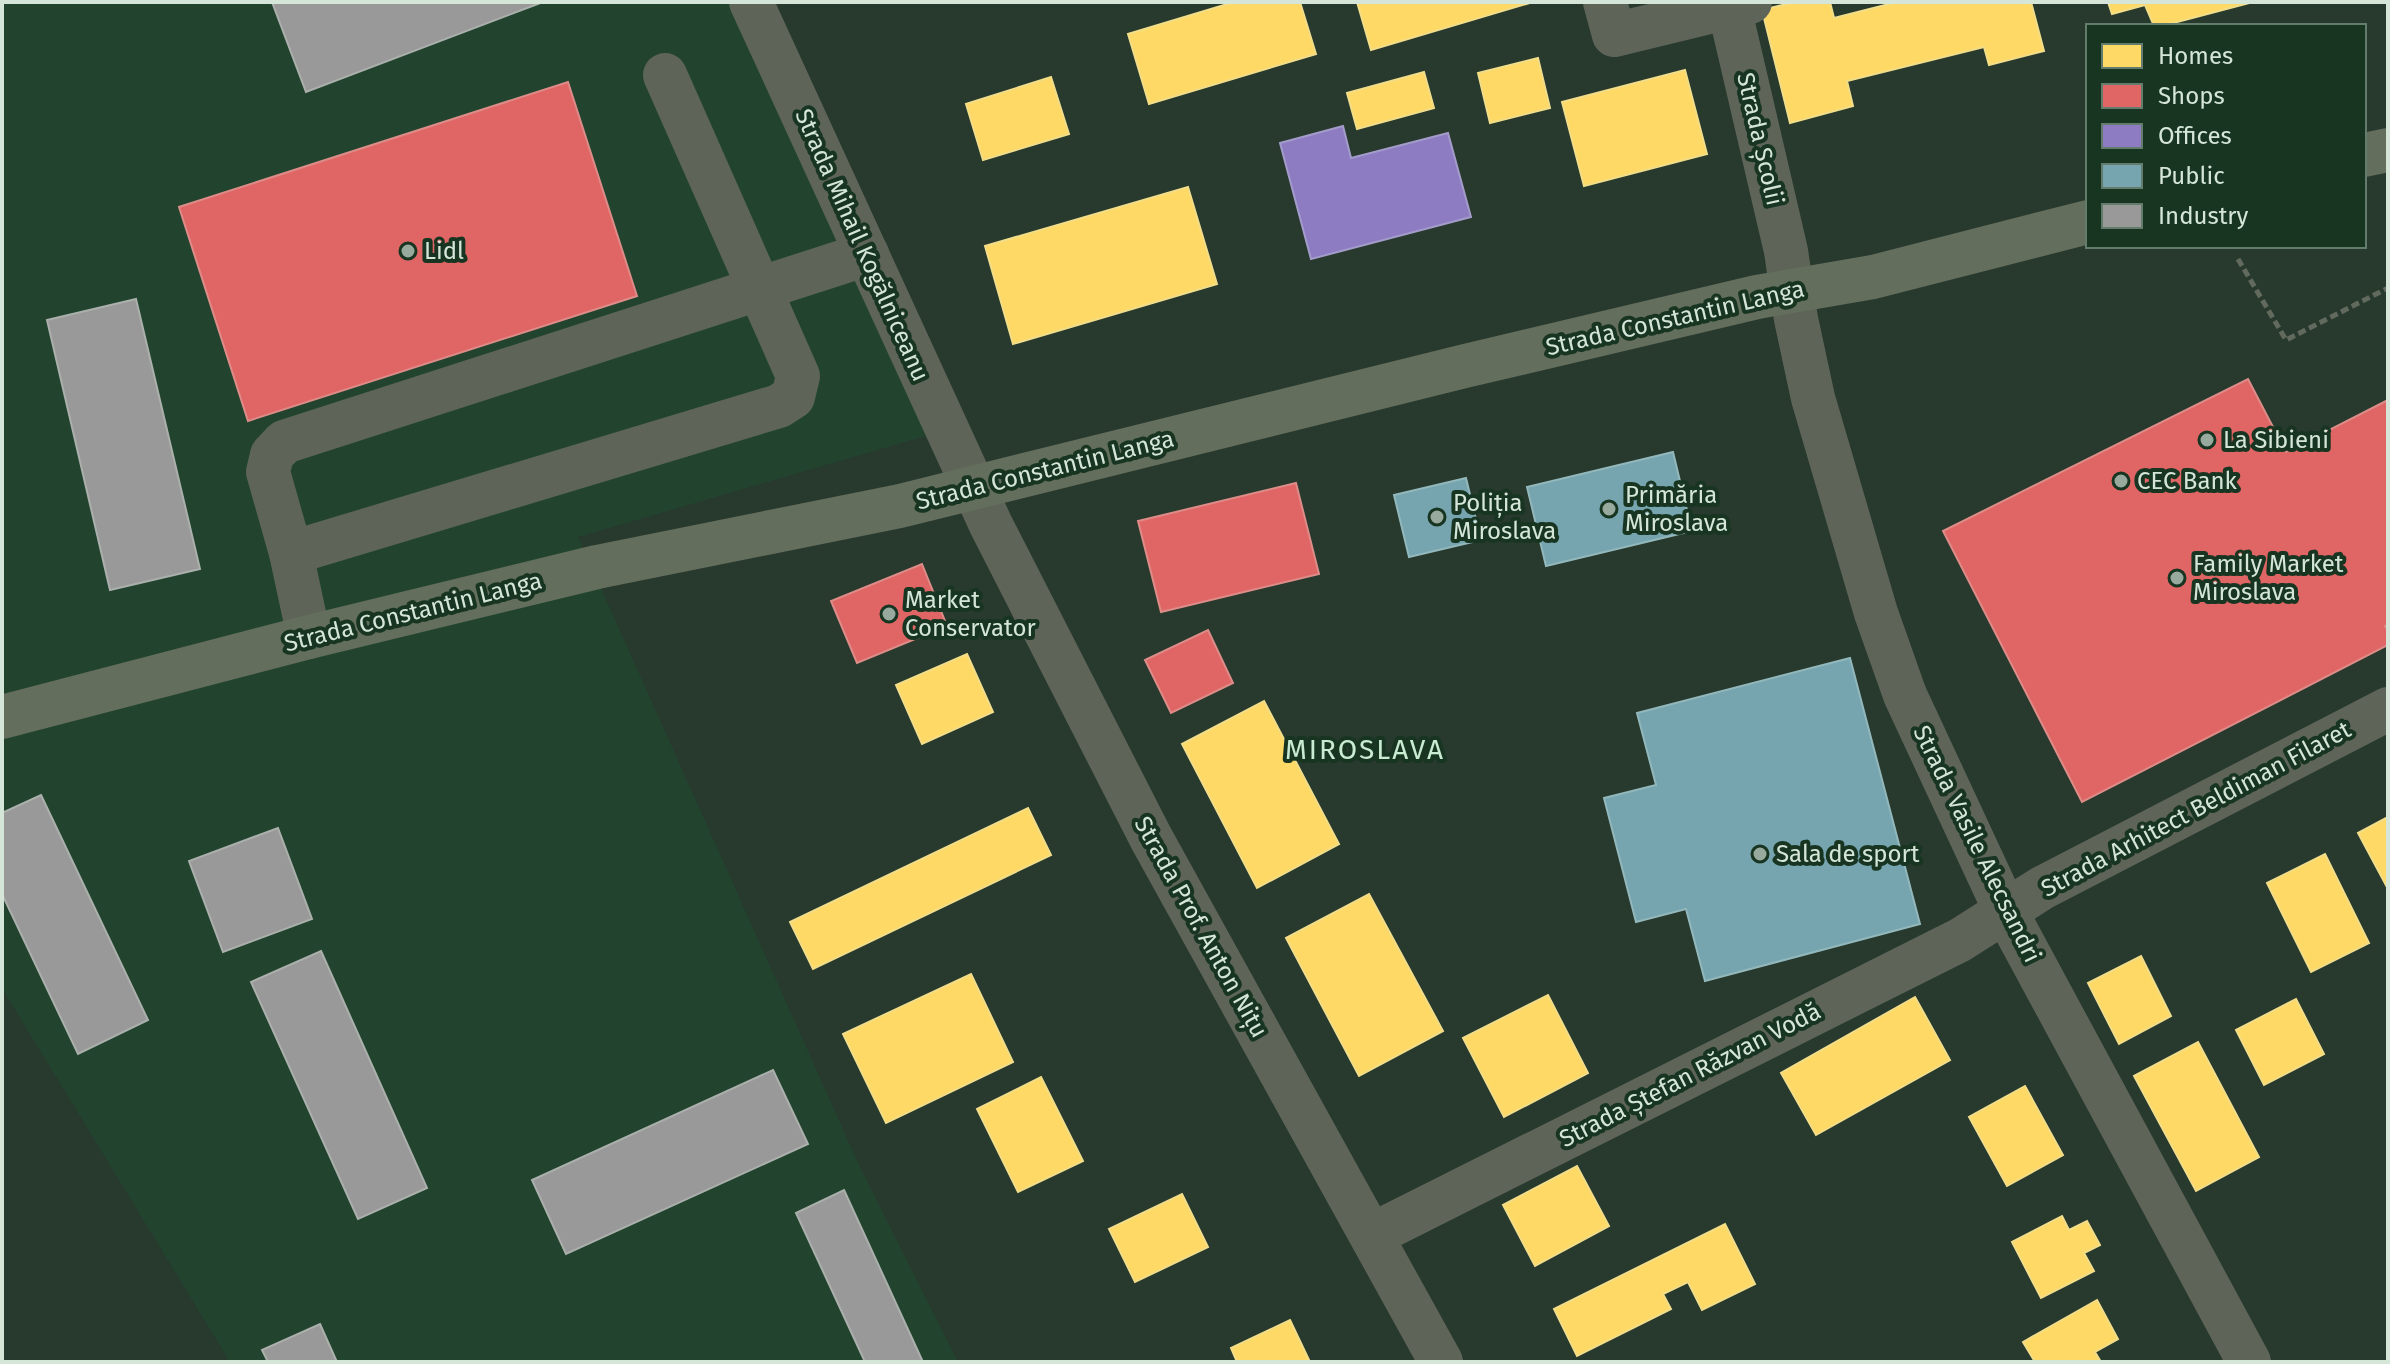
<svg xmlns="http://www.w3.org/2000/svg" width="2390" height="1364" font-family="'Fira Sans',sans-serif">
	<rect width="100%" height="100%" fill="#28392e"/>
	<!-- built -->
	<polygon fill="#22442f" points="2,2 732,2 936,433 578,537 858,1163 958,1362 230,1362 2,988"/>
	<!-- homes -->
	<g fill="#ffd966" stroke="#f2dd88" stroke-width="2">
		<polygon points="1234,2 1300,2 1316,54 1149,104 1128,34"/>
		<polygon points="1357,2 1533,2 1371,50"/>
		<polygon points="1795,2 1830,2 1834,18 1897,2 2031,2 2044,51 1989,65 1984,47 1847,81 1853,106 1790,123 1762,10"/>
		<polygon points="2108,2 2253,2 2162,26 2154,26 2145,5 2112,14"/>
		<polygon points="1538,58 1550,108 1490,123 1478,73"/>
		<polygon points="1685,70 1707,154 1584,186 1562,102"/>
		<polygon points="1424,72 1434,108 1357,129 1347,93"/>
		<polygon points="1051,77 1069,134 983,160 966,104"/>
		<polygon points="1188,187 1217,284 1013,344 985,246"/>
		<polygon points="967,654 993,712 922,744 896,685"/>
		<polygon points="1264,701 1339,844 1257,888 1182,744"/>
		<polygon points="1028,808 1051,855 813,969 790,922"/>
		<polygon points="2388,817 2388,889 2358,833"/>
		<polygon points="2325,854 2369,943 2311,972 2267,883"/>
		<polygon points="1369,894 1443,1031 1359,1076 1286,938"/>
		<polygon points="2141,956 2171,1016 2119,1044 2088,983"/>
		<polygon points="971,974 1013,1062 886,1123 843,1034"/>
		<polygon points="1548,995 1588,1073 1504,1117 1463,1038"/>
		<polygon points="1915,997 1950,1060 1816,1135 1781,1073"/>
		<polygon points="2296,999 2324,1054 2264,1085 2236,1030"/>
		<polygon points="2198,1042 2259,1157 2196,1191 2134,1076"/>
		<polygon points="1041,1077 1083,1161 1018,1192 977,1109"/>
		<polygon points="2025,1086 2063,1155 2007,1186 1969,1117"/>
		<polygon points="1577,1166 1609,1226 1535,1266 1503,1205"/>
		<polygon points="1182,1194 1208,1247 1135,1282 1109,1229"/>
		<polygon points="2062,1216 2069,1230 2087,1221 2100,1245 2084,1253 2094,1271 2041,1298 2012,1242"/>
		<polygon points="1725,1224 1755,1284 1702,1310 1688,1282 1663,1294 1671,1309 1577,1356 1554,1309"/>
		<polygon points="2097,1300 2118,1339 2095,1352 2101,1362 2035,1362 2023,1342"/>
		<polygon points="1290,1320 1310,1362 1237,1362 1231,1348"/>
	</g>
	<!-- shops -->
	<g fill="#e06666" stroke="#dd8c88" stroke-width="2">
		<polygon points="568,82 637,296 248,421 179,207"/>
		<polygon points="2248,379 2286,452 2388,400 2388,624 2385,626 2388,631 2388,645 2082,802 1943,531"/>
		<polygon points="1296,483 1319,574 1161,612 1138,521"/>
		<polygon points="922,564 947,626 857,663 831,601"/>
		<polygon points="1208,630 1233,683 1171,713 1145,660"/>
	</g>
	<!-- offices -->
	<polygon fill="#8e7cc3" stroke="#a39cca" stroke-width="2" points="1343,126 1351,158 1448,133 1471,217 1311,259 1280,143"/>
	<!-- public -->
	<g fill="#76a5af" stroke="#92b8bc" stroke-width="2">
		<polygon points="1673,452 1692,531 1546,566 1527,487"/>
		<polygon points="1466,478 1481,540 1409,557 1394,495"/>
		<polygon points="1850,658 1920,924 1705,981 1686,909 1636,922 1604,798 1656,785 1637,713"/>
	</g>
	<!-- industry -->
	<g fill="#999" stroke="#abb0ac" stroke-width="2">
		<polygon points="272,2 543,2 306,92"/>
		<polygon points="136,299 200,569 110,590 47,320"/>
		<polygon points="41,795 148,1020 78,1054 2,894 2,813"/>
		<polygon points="278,828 312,919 223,952 189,861"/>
		<polygon points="321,951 427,1188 358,1219 251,982"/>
		<polygon points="773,1070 808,1144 566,1254 532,1180"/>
		<polygon points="844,1190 923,1362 865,1362 796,1213"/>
		<polygon points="320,1324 337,1362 268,1362 262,1350"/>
	</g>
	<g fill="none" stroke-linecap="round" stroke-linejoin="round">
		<!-- path -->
		<polyline stroke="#626a5e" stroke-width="5" stroke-dasharray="8 4" stroke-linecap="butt" points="2238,259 2286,340 2388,288"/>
		<!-- minor -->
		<g stroke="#5e6558" stroke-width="44">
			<polyline points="751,2 991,525 1151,838 1441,1362"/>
			<polyline points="1605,2 1614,35 1729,7"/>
			<polyline points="1750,2 1729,7 1786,251 1796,319 1813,398 1876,613 1905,695 2006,912 2249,1362"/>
			<polyline points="665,75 798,376 793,397 779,406 291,553 268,472 272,455 284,442 867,254"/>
			<polyline points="291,553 309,637"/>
			<polyline points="1372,1235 1960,940 2042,888 2388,709"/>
		</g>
		<!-- major -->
		<g stroke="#636e5c" stroke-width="44">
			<polyline points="2364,155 2388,150"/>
			<polyline points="2,717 309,637 597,567 900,506 1465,366 1757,297 1873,277 2088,222"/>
		</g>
	</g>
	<!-- markers -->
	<g fill="#98a99d" stroke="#183522" stroke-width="3">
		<circle cx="408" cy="251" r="8"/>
		<circle cx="2207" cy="440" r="8"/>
		<circle cx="2121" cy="481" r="8"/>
		<circle cx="1609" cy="509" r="8"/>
		<circle cx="1437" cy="517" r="8"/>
		<circle cx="2177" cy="578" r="8"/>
		<circle cx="889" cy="614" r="8"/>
		<circle cx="1760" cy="854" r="8"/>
	</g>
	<g text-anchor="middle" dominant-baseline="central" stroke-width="8" stroke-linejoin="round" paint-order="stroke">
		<!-- street labels -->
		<g font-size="24" fill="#d5e6d9" stroke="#183522">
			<text transform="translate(1760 139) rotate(77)">Strada Școlii</text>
			<text transform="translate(862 245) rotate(66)">Strada Mihail Kogălniceanu</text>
			<text transform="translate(1675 318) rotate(-13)">Strada Constantin Langa</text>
			<text transform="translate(1045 470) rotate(-14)">Strada Constantin Langa</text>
			<text transform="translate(413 612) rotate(-14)">Strada Constantin Langa</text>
			<text transform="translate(2196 809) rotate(-28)">Strada Arhitect Beldiman Filaret</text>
			<text transform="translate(1977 844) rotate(64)">Strada Vasile Alecsandri</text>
			<text transform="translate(1201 927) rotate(61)">Strada Prof. Anton Nițu</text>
			<text transform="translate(1690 1075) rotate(-27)">Strada Ștefan Răzvan Vodă</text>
		</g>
		<!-- poi labels -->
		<g font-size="24" fill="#d5e6d9" stroke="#183522" text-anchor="start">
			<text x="424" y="251">Lidl</text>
			<text x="2223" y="440">La Sibieni</text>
			<text x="2137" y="481">CEC Bank</text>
			<text x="1625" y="495">Primăria<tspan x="1625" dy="28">Miroslava</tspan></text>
			<text x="1453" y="503">Poliția<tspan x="1453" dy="28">Miroslava</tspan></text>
			<text x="2193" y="564">Family Market<tspan x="2193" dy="28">Miroslava</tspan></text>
			<text x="905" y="600">Market<tspan x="905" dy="28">Conservator</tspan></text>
			<text x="1776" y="854">Sala de sport</text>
		</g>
		<!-- quarter labels -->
		<g font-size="28" letter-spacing="2" fill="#c9ebd2" stroke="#183522">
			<text x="1365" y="749">MIROSLAVA</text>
		</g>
	</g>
	<!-- border -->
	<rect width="2390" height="1364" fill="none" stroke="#d5e6d9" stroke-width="8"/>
	<!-- legend -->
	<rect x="2086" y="24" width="280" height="224" fill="#183522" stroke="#647c6b" stroke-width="2"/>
	<rect x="2102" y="44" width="40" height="24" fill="#ffd966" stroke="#647c6b" stroke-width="2"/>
	<text x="2158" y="64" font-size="24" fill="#d5e6d9">Homes</text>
	<rect x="2102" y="84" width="40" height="24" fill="#e06666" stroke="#647c6b" stroke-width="2"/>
	<text x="2158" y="104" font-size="24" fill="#d5e6d9">Shops</text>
	<rect x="2102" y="124" width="40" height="24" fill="#8e7cc3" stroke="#647c6b" stroke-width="2"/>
	<text x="2158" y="144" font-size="24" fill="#d5e6d9">Offices</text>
	<rect x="2102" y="164" width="40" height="24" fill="#76a5af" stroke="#647c6b" stroke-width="2"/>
	<text x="2158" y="184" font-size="24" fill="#d5e6d9">Public</text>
	<rect x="2102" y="204" width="40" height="24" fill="#999999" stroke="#647c6b" stroke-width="2"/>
	<text x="2158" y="224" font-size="24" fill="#d5e6d9">Industry</text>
</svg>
